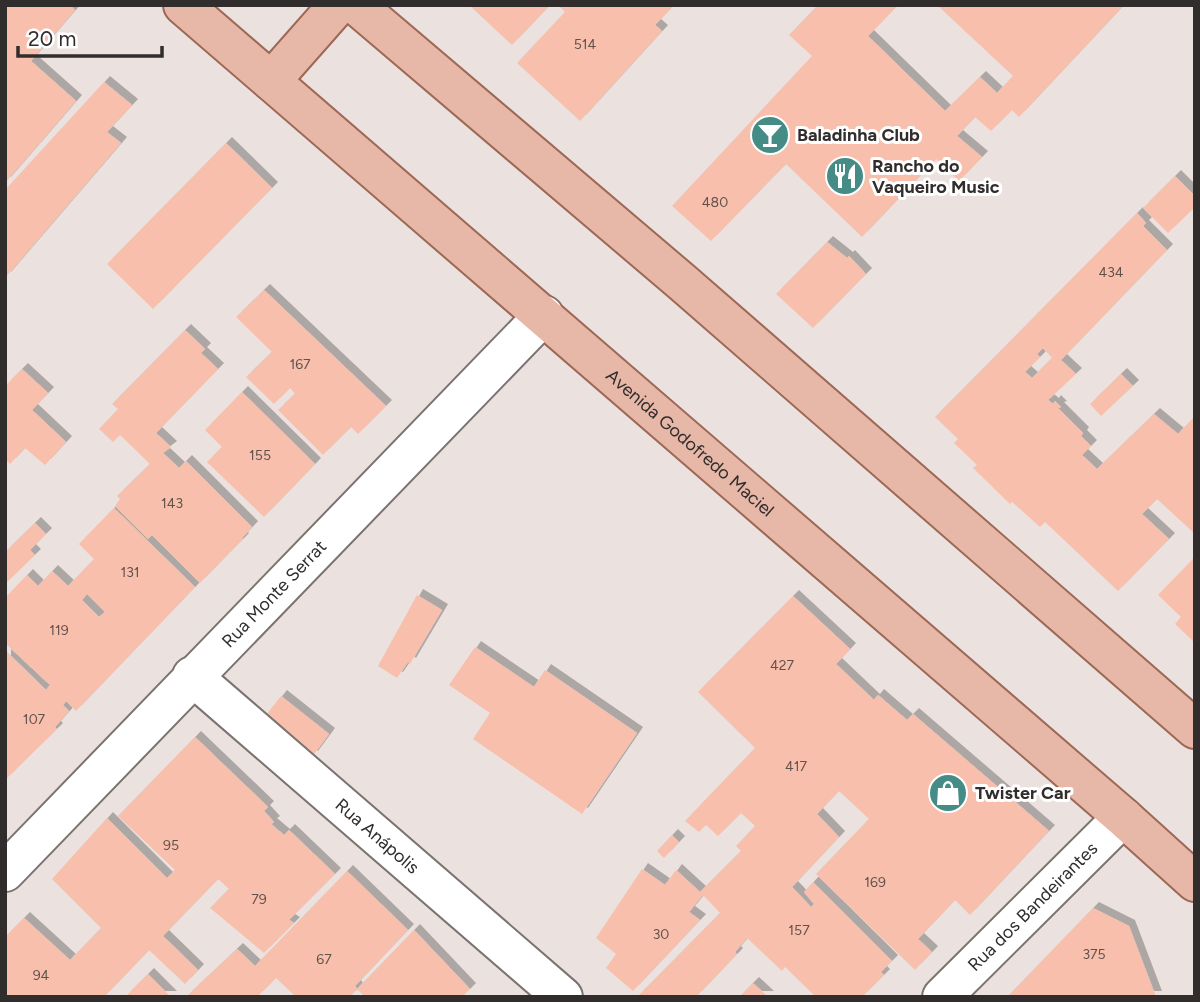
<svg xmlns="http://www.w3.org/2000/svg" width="1200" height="1002" font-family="Figtree,sans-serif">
	<defs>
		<filter id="shadow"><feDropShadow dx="6" dy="-6" stdDeviation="0" flood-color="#0004"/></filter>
	</defs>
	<rect width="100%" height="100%" fill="#ebe2df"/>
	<!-- building -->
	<g fill="#f8bfac" fill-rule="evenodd" filter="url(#shadow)">
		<polygon points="5,5 70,5 75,10 31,61 76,101 5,183"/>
		<polygon points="469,5 550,5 512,45"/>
		<polygon points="558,5 674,5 655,25 662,31 580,121 517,63 565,12"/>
		<polygon points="818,5 898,5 868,36 945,111 980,77 997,93 1013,76 937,5 1124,5 1019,117 1012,110 991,131 975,117 957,136 982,157 959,181 936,159 862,237 786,164 711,241 672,206 812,56 789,35"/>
		<polygon points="104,82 132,105 107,132 121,143 5,278 5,190"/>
		<polygon points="226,143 272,188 153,309 107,264"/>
		<polygon points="1175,176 1195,196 1195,207 1168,233 1143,208"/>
		<path d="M 1137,213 L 1146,223 L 1143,226 L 1167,250 L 1061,360 L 1076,374 L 1048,400 L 1053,404 L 1055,401 L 1061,407 L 1058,408 L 1083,433 L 1081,436 L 1091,446 L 1082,455 L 1097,469 L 1154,414 L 1178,434 L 1195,416 L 1195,534 L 1157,499 L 1142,514 L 1169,539 L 1118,591 L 1045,522 L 1040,527 L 1012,502 L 1010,504 L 973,468 L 977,465 L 954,443 L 958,439 L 935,417 ZM 1043,348 L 1052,358 L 1032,378 L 1025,372 L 1040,357 L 1037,354 Z"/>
		<polygon points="827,242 847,258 849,256 866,274 813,328 776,294"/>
		<polygon points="264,290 386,406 358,434 351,427 323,455 278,410 295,394 290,388 274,404 246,377 272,352 236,317"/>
		<polygon points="185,330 205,349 201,353 218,369 156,433 171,447 163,453 179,468 186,461 252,527 242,538 243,539 200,583 152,535 148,539 115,506 120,499 117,496 150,464 120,435 113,442 99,429 118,409 112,404"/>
		<polygon points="22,369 48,393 32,410 66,442 45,465 25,448 10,464 5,459 5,386"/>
		<polygon points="1121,374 1133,386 1101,416 1090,404"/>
		<polygon points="242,392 315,464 264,517 207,462 222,447 205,430"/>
		<path d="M 114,508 L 195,587 L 76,711 L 66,701 L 63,705 L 69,711 L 55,727 L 57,729 L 5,780 L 5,650 L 46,690 L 50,685 L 5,643 L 5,598 L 27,575 L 38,586 L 52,571 L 68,586 L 94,559 L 79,544 ZM 87,594 L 105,612 L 99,617 L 82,600 Z"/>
		<polygon points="35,523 46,534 30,550 35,555 5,584 5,552"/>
		<polygon points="1195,557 1195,643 1175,624 1181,617 1158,595"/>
		<polygon points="417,595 442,610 410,664 408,662 397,678 378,666"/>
		<polygon points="793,596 850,649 836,664 874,700 878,695 907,720 913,714 1049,831 970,915 955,900 936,920 918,939 932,952 915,970 816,874 869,819 839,791 817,814 839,837 792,887 811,907 814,904 804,892 813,882 892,961 881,972 884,975 862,997 816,997 785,967 782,971 747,938 735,952 737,954 696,997 637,997 720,913 703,895 689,912 700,920 633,991 606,968 616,954 596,938 642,869 665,885 676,870 700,892 741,851 736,846 755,826 741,813 718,836 706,825 699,832 685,821 755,748 698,692"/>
		<polygon points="475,647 534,687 545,670 637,733 582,814 473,739 490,713 449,685"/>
		<polygon points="281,696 329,734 312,757 266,715"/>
		<polygon points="195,737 268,807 264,811 274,822 271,824 284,835 289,830 335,874 289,920 294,923 264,953 210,908 229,889 218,879 163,936 198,970 185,984 149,950 104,997 5,997 5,937 24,918 70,960 101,928 52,879 107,818 167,878 175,870 118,816"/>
		<polygon points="672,835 679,842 664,858 657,851"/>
		<polygon points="347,871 408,930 355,986 357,989 350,997 296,997 276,978 257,997 186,997 237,949 255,966"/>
		<polygon points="1093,908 1129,926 1156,997 1007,997"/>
		<polygon points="414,930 470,989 462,997 365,997 357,989"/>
		<polygon points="148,974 171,997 125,997"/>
		<polygon points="753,983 768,997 739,997"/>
	</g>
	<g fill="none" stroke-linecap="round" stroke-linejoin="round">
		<defs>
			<g id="street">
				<path id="s1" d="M 192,676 L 563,997"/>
				<path id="s2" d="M 5,872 L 544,315"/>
				<path id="s3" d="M 942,997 L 1123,817"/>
			</g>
			<g id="primary">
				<path id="s4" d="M 183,5 L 1123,817 L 1195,882"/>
				<polyline points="356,5 682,282 1195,729"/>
				<polyline points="271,81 338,5"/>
			</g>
		</defs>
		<!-- street casing -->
		<use href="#street" stroke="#7a7370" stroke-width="42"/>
		<!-- primary casing -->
		<use href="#primary" stroke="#9d6856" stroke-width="42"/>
		<!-- street -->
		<use href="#street" stroke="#fff" stroke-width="38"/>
		<!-- primary -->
		<use href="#primary" stroke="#e7b7a7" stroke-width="38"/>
	</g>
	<!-- icons -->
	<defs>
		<symbol id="bar-disc" viewBox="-11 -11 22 22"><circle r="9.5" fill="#458c87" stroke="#fff"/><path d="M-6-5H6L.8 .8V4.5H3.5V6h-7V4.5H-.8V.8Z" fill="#fff"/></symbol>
		<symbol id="restaurant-disc" viewBox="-11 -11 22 22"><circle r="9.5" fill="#458c87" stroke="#fff"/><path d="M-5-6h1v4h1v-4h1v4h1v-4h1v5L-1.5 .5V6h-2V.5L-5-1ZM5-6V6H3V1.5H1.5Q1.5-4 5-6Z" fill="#fff"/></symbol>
		<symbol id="shop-disc" viewBox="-11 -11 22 22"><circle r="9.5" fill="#458c87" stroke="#fff"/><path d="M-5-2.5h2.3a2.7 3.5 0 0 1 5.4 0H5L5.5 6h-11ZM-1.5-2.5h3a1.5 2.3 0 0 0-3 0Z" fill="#fff"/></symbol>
	</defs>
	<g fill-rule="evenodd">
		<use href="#bar-disc" x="748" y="113" width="44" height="44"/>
		<use href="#restaurant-disc" x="823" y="154" width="44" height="44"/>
		<use href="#shop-disc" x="926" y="771" width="44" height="44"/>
	</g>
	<g text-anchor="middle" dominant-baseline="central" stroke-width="6" stroke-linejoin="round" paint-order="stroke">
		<!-- number labels -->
		<g font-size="14" fill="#62524c">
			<text x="585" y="44">514</text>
			<text x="715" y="202">480</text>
			<text x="1111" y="272">434</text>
			<text x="300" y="364">167</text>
			<text x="260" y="455">155</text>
			<text x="172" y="503">143</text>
			<text x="130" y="572">131</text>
			<text x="59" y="630">119</text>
			<text x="782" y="665">427</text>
			<text x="34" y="719">107</text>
			<text x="796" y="766">417</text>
			<text x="171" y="845">95</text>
			<text x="875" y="882">169</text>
			<text x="259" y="899">79</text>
			<text x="799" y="930">157</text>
			<text x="661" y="934">30</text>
			<text x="1094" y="954">375</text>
			<text x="324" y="959">67</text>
			<text x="41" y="975">94</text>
		</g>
		<!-- poi labels -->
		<g font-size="18" font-weight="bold" fill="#302d2c" stroke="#fff" text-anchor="start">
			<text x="797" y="135">Baladinha Club</text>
			<text x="872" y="166">Rancho do<tspan x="872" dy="21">Vaqueiro Music</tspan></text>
			<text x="975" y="793">Twister Car</text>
		</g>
		<!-- street labels -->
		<g font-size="18" fill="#302d2c" stroke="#fff">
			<text stroke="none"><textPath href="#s4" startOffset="670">Avenida Godofredo Maciel</textPath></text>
			<text stroke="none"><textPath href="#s2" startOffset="387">Rua Monte Serrat</textPath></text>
			<text stroke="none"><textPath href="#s1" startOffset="245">Rua Anápolis</textPath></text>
			<text stroke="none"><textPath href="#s3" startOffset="128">Rua dos Bandeirantes</textPath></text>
		</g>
	</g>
	<!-- border -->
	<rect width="1200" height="1002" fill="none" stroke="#302d2c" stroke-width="14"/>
	<!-- scale -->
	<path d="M18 46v10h144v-10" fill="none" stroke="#302d2c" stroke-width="3.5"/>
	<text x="28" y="46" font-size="21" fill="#302d2c" stroke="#ffffff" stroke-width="5" paint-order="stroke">20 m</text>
</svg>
